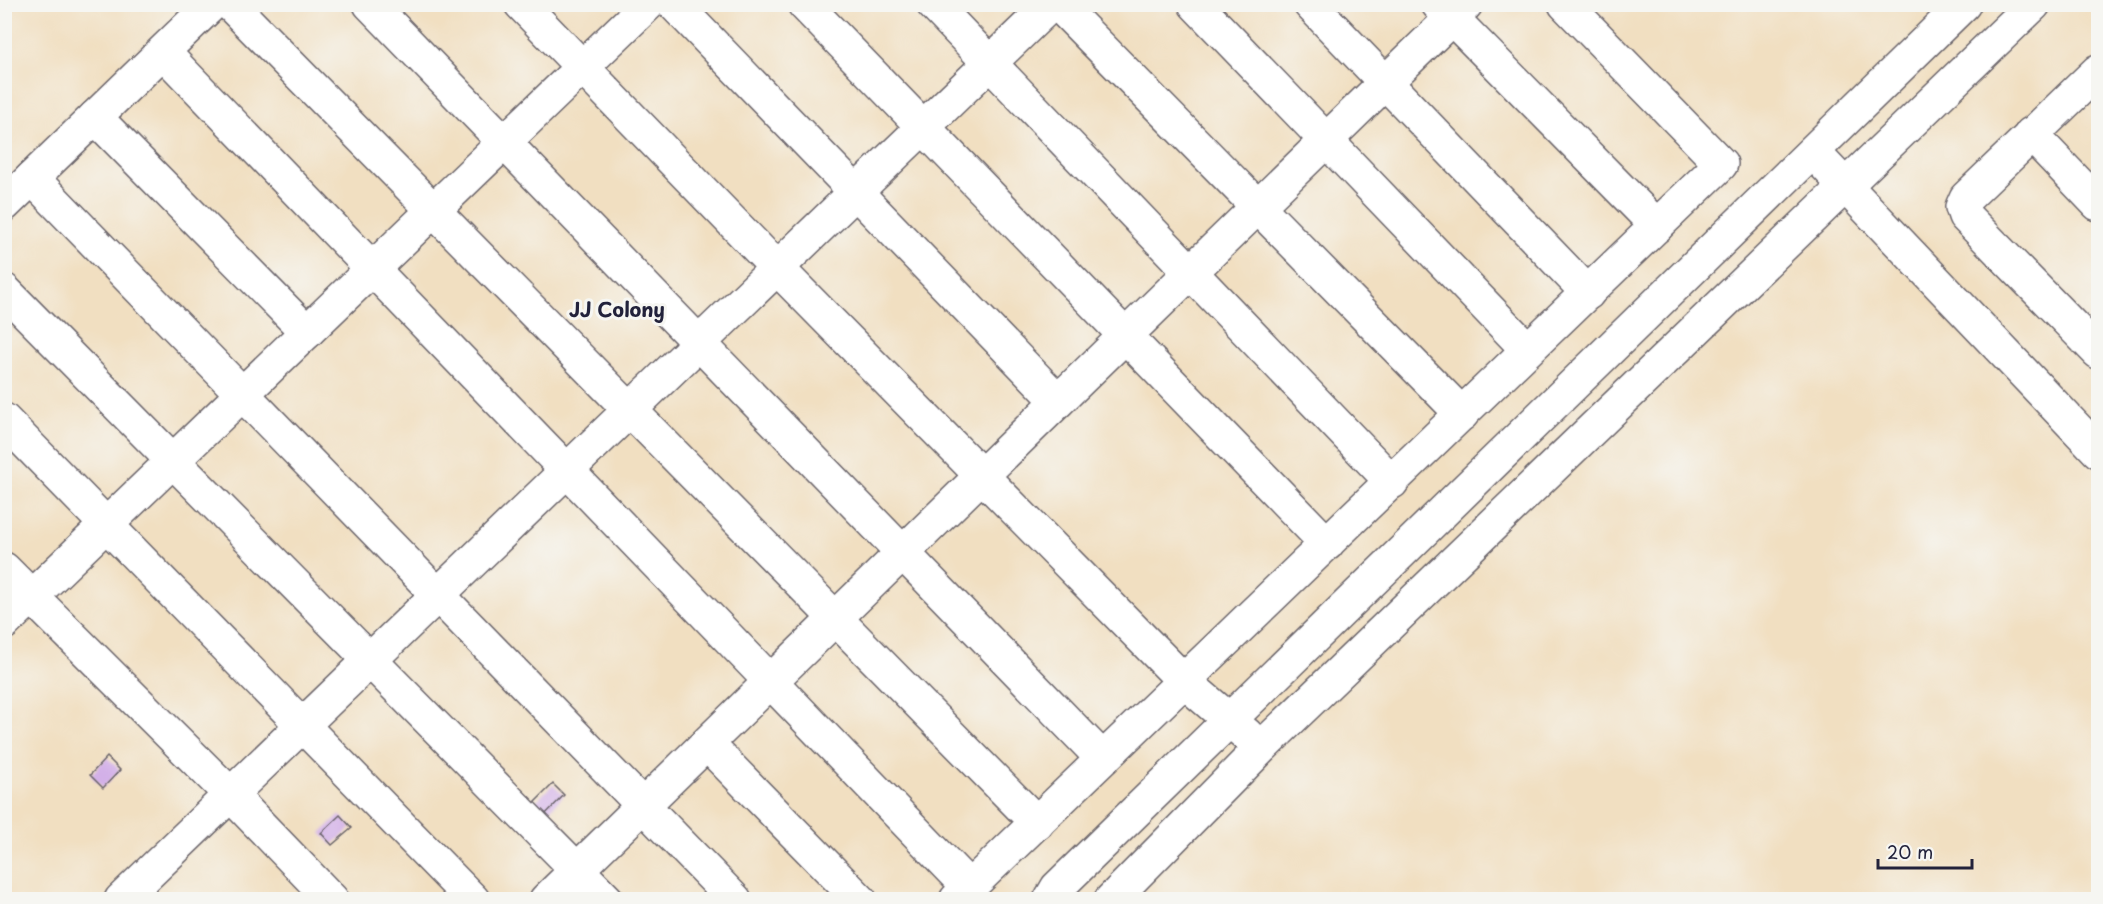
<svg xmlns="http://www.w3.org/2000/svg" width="2103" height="904" font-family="'Playpen Sans',sans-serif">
	<rect width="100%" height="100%" fill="#f6f6f2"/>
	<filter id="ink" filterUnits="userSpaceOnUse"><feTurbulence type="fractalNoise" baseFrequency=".0167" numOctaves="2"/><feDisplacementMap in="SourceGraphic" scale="12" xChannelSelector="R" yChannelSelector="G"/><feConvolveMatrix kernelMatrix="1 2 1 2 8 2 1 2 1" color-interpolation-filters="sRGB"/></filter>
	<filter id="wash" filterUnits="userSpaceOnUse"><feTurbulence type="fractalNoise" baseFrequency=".008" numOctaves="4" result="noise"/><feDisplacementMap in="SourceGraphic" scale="24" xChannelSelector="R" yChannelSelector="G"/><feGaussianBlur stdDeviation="1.35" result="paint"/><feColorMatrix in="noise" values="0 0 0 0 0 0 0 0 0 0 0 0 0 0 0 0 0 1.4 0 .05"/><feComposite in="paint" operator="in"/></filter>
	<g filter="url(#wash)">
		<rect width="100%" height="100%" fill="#f1dfc1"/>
		<g id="blocks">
			<!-- building -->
			<g fill="#d3b0e8">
				<polygon points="107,757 120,770 103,788 90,775"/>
				<polygon points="553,784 564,795 542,818 531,806"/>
				<polygon points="340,815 352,828 332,845 321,833"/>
			</g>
		</g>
	</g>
	<g filter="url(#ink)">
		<use href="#blocks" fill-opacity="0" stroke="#6a646a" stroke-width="1.5"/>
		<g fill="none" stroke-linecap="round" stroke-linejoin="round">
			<defs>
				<g id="minor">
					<polyline points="230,4 1037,823"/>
					<polyline points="370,4 1102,758"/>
					<polyline points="521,4 777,268 1184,681 1247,735"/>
					<polyline points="674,4 1058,401"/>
					<polyline points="804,4 1327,544"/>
					<polyline points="933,4 1392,482"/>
					<polyline points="1058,4 1462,414"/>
					<polyline points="1195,4 1527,349"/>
					<polyline points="1310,4 1588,293"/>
					<polyline points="1438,4 1657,226"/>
					<polyline points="163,52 969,887"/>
					<polyline points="2098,71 1966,198 1962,207 1965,216 2098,352"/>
					<polyline points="95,117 307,332"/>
					<polyline points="2031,134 2098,204"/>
					<polyline points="1813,152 2098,451"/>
					<polyline points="32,178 735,900"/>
					<polyline points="4,205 212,4"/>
					<polyline points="4,290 607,900"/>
					<polyline points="4,420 473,900"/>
					<polyline points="4,569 230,794 332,900"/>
					<polyline points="4,623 648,4"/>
					<polyline points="707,744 860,900"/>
					<polyline points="121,900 1051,4"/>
					<polyline points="546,900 1466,4"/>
					<polyline points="956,900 1721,164 1565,4"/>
					<polyline points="1050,900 1057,888 1964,4"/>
					<polyline points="1111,900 1262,747 2034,4"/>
				</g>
			</defs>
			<!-- minor casing -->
			<use href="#minor" stroke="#6a646a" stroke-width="36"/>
			<!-- minor -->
			<use href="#minor" stroke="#fff" stroke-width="33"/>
		</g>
	</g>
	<g text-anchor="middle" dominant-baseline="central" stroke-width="6" stroke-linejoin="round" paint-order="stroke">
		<!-- neighbourhood labels -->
		<g font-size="20" font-weight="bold" fill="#22223b" stroke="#f6f6f2">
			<text x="617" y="309">JJ Colony</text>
		</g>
	</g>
	<!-- margin -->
	<rect width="2103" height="904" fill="none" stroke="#f6f6f2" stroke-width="24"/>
	<!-- scale -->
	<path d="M1878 859v9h94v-9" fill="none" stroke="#22223b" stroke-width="3"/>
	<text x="1887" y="859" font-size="18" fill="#22223b" stroke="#f6f6f2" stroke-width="4.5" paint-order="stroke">20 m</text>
</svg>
